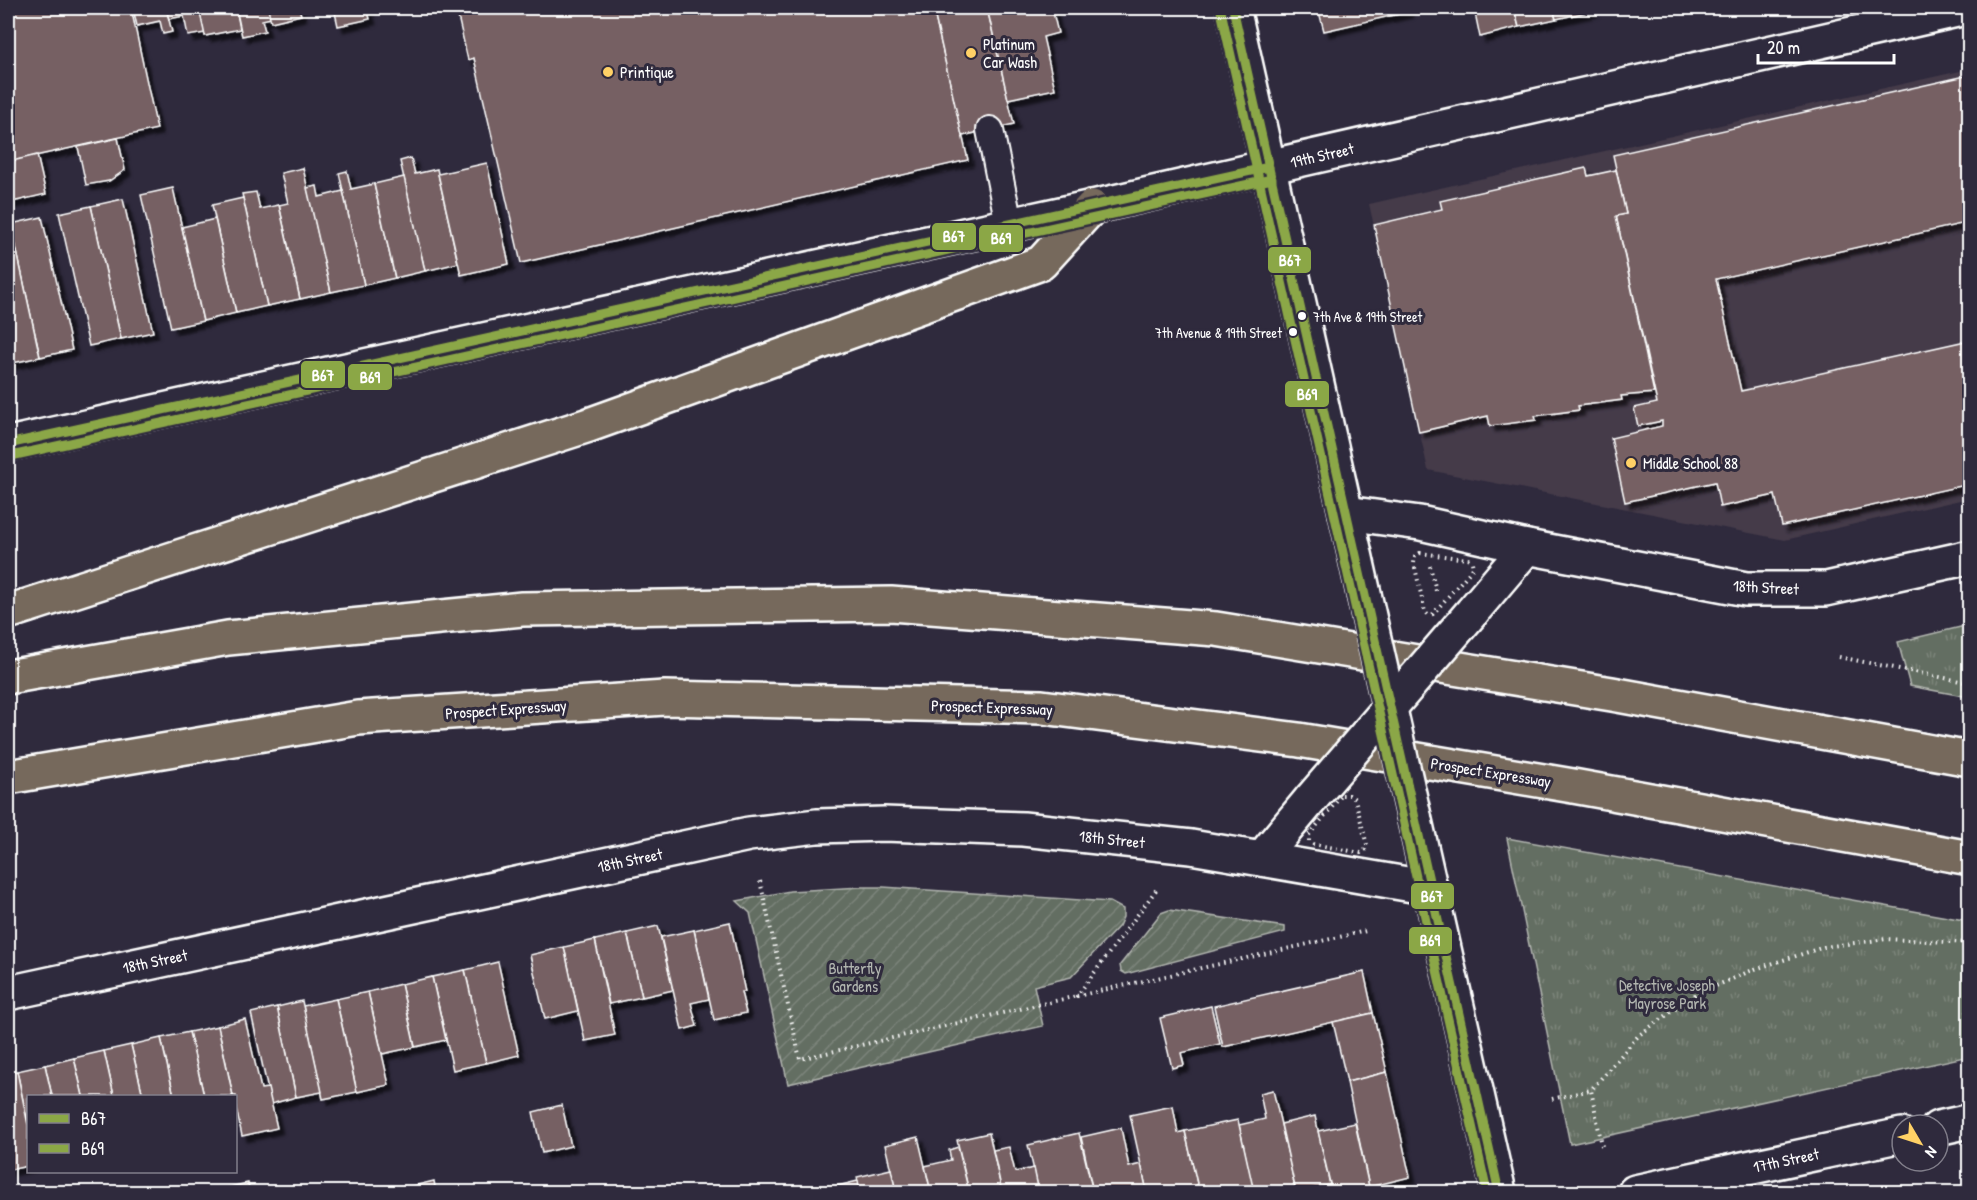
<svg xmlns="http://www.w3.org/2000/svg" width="1977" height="1200" font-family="'Patrick Hand',sans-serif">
	<defs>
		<pattern id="park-tufts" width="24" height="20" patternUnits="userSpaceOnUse" patternTransform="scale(1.5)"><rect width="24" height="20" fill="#646e62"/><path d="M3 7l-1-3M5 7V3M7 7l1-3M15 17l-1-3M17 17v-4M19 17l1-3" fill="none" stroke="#7b847a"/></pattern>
		<pattern id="garden-furrows" width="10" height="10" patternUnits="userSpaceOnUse" patternTransform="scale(1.5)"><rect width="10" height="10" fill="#646e62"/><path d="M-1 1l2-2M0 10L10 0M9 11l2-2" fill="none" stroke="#7b847a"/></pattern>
		<filter id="shadow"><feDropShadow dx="5.5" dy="5.5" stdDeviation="1.5" flood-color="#0009"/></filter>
	</defs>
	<rect width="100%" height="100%" fill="#2f2a3d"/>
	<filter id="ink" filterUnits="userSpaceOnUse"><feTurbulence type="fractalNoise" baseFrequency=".0167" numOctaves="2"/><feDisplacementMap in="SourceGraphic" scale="12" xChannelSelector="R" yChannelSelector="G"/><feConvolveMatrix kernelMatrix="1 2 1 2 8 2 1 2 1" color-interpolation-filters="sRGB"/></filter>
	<g filter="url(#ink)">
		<!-- built -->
		<polygon fill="#443a49" points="1969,69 1969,498 1785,540 1428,470 1369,204"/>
		<!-- park -->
		<g fill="url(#park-tufts)" stroke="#b2b6b0" stroke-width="1.5">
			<polygon points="1969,625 1969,697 1910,686 1898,642"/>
			<polygon points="1507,838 1969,921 1969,1056 1570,1144"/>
		</g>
		<!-- garden -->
		<g fill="url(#garden-furrows)" stroke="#b2b6b0" stroke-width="1.5">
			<polygon points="862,887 883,887 1110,902 1123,909 1123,917 1119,926 1071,977 1034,986 1043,1026 788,1084 750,913 737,901 790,891"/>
			<polygon points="1169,910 1285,927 1285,932 1126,974 1121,971 1120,965 1161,913"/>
		</g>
		<!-- building -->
		<g fill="#766164" stroke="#fff" stroke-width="1.5" filter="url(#shadow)">
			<polygon points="8,8 131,8 157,129 8,162"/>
			<polygon points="133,8 166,8 172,32 163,34 160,21 137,26"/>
			<polygon points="166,8 199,8 205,33 188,36 184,16 169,19"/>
			<polygon points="199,8 236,8 240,29 205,36"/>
			<polygon points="236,8 268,8 271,18 262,20 265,31 242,36"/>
			<polygon points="268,8 299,8 301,15 271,22"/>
			<polygon points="334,8 367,8 370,19 338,26"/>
			<polygon points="456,8 933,8 968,160 521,263 474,58 468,60"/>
			<polygon points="933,8 987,8 1014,124 962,136"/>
			<polygon points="987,8 1052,8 1058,33 1043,37 1055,89 1008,99"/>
			<polygon points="1318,8 1407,8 1408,12 1324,31"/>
			<polygon points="1474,8 1514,8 1519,27 1480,37"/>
			<polygon points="1514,8 1553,8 1556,19 1519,27"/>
			<polygon points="1553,8 1591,8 1592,11 1556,19"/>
			<polygon points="1970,75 1970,222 1716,279 1741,391 1970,340 1970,484 1782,526 1775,495 1720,507 1715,482 1625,502 1611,438 1662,426 1662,421 1638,426 1634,408 1657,403 1616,216 1626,214 1613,155"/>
			<polygon points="118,138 125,170 109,181 86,185 78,147"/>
			<polygon points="37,155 46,194 8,203 8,162"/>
			<polygon points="411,158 415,174 437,169 458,263 425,271 400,161"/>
			<polygon points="487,163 509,264 461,275 438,174"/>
			<polygon points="303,168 331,292 300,299 279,205 288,203 281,173"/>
			<polygon points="1586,168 1588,176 1616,170 1626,214 1616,216 1654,393 1621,396 1622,400 1578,406 1579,410 1535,416 1536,420 1490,426 1488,416 1419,432 1374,225 1442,209 1440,201"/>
			<polygon points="347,171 351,189 374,184 395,278 364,285 339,173"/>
			<polygon points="404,177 425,271 395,278 374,184"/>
			<polygon points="317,186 319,197 343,191 364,285 331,292 307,188"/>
			<polygon points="173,188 203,321 171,328 141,195"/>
			<polygon points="256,192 260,209 279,205 300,299 267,306 242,194"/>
			<polygon points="243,198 267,306 236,313 212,205"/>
			<polygon points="123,199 153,332 121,339 91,206"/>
			<polygon points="91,206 121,339 89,346 59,213"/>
			<polygon points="42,217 72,350 40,357 11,224"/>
			<polygon points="215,219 236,313 203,321 182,227"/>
			<polygon points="11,224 40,357 8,364 8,225"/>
			<polygon points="730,922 745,992 741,992 746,1013 714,1020 694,930"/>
			<polygon points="658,926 673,990 642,997 627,933"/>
			<polygon points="694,930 709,999 691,1003 697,1026 682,1030 661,937"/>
			<polygon points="627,933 642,997 609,1004 595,940"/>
			<polygon points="595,940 615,1035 585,1041 564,947"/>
			<polygon points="564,947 578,1011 545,1019 530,955"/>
			<polygon points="498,962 519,1055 486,1063 465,970"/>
			<polygon points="465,970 486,1063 453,1070 432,977"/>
			<polygon points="1364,972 1373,1013 1223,1047 1214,1006"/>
			<polygon points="432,977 446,1040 415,1047 401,984"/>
			<polygon points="401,984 415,1047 382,1054 368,992"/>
			<polygon points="368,992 389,1085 357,1092 336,999"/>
			<polygon points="336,999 357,1092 323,1099 303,1006"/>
			<polygon points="302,1001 322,1092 296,1097 277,1007"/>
			<polygon points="1211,1006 1220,1044 1181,1053 1184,1065 1172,1068 1160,1018"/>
			<polygon points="277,1007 296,1097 271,1104 251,1013"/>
			<polygon points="1373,1013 1387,1072 1347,1082 1333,1022"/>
			<polygon points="245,1019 261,1089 268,1088 277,1128 242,1136 236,1108 236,1096 233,1096 218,1026"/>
			<polygon points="218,1026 233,1096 204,1096 189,1032"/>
			<polygon points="189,1032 204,1096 174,1096 161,1038"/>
			<polygon points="161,1038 174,1096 143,1096 131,1045"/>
			<polygon points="131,1045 143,1096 114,1096 104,1051"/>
			<polygon points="104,1051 114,1096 83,1096 74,1058"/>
			<polygon points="74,1058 83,1096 52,1096 45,1065"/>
			<polygon points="45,1065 52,1096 28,1096 28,1125 17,1071"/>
			<polygon points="17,1071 28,1125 28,1166 9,1170 8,1163 8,1073"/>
			<polygon points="1387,1072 1410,1177 1369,1187 1347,1082"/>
			<polygon points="1273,1090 1291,1168 1296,1192 1254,1192 1250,1177 1239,1125 1265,1119 1260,1093"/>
			<polygon points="562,1105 571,1146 542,1153 533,1112"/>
			<polygon points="1173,1106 1178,1133 1185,1131 1199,1192 1147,1192 1130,1115"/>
			<polygon points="1315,1116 1330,1185 1296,1192 1281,1124"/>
			<polygon points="1238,1120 1254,1192 1199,1192 1185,1131"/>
			<polygon points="1355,1123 1369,1187 1343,1192 1332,1192 1318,1131"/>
			<polygon points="1121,1128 1129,1167 1141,1164 1147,1192 1093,1192 1081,1137"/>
			<polygon points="989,1133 1002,1192 969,1192 957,1140"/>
			<polygon points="1079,1133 1093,1192 1039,1192 1028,1145"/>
			<polygon points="918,1137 931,1192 896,1192 885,1145"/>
			<polygon points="958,1147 969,1192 931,1192 925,1166 951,1160 949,1150"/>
			<polygon points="1009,1147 1015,1172 1034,1168 1039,1192 1002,1192 993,1150"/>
			<polygon points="891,1169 896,1192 860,1192 857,1177"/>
			<polygon points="434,1181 436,1192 397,1192 397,1190"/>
			<polygon points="858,1181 860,1192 826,1192 825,1189"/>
			<polygon points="248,1183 250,1192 208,1192"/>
		</g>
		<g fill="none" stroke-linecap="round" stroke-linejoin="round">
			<defs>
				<polyline id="lane" points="990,130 1009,224"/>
				<g id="secondary">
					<polyline points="1233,8 1364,594"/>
					<polyline points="8,444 1092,207 1966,8"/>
					<polyline points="1346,513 1420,523 1527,547 1746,589 1826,589 1970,557"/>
					<polyline points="1472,612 1527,547"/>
					<polyline points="1414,816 1499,1192"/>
					<polyline points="1261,859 1311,799"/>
					<polyline points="8,993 749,834 817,826 884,824 1023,829 1191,847 1430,888"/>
					<polyline points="1938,1128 1970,1121"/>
					<polyline points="1635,1192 1902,1135"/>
				</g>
				<g id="highway">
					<polyline points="8,612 589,425 1041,263 1092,207"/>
					<polyline points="8,677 228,638 522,609 891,604 1216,629 1612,694 1970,759"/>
					<polyline points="8,777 358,718 665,698 1042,707 1299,740 1573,786 1970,858"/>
				</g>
			</defs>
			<!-- lane casing -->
			<use href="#lane" stroke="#fff" stroke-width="30"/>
			<!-- secondary casing -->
			<use href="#secondary" stroke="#fff" stroke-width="38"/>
			<!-- highway casing -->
			<use href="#highway" stroke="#fff" stroke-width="38"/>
			<!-- path -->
			<g stroke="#fff" stroke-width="4" stroke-dasharray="1.5 4.5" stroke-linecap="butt">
				<polygon points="1420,553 1468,559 1472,562 1473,568 1433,614 1428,615 1425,612 1414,563 1415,556"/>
				<polyline points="1430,566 1436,591"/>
				<polyline points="1839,657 1970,683"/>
				<polygon points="1342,795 1349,795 1355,799 1367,845 1365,850 1361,853 1313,844 1309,841 1309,835"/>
				<polyline points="760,881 800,1059 1077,996"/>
				<polyline points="1156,890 1077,996 1366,931"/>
				<polyline points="1552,1099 1591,1090"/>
				<polyline points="1602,1146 1591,1090 1639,1035 1695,995 1755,969 1824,947 1886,939 1970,943"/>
			</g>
			<!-- lane -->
			<use href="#lane" stroke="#2f2a3d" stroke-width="26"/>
			<!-- secondary -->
			<use href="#secondary" stroke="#2f2a3d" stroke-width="33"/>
			<!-- highway -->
			<use href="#highway" stroke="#76695c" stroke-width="33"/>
			<defs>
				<g id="secondary-bridge">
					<polyline points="1364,594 1414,816"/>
					<polyline points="1311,799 1472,612"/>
				</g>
			</defs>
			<!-- secondary-bridge casing -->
			<use href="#secondary-bridge" stroke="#fff" stroke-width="38" stroke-linecap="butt"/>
			<!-- secondary-bridge -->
			<use href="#secondary-bridge" stroke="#2f2a3d" stroke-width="33"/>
			<defs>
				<g id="bus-1">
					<polyline points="1233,8 1499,1192"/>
					<polyline points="8,444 1269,167"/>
				</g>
				<g id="bus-2">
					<polyline points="1221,11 1487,1192"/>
					<polyline points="11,456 1272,179"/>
				</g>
			</defs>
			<!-- bus-1 casing -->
			<use href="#bus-1" stroke="#2f2a3d" stroke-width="14"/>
			<!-- bus-2 casing -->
			<use href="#bus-2" stroke="#2f2a3d" stroke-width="14"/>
			<!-- bus-1 -->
			<use href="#bus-1" stroke="#8ba746" stroke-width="9"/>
			<!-- bus-2 -->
			<use href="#bus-2" stroke="#8ba746" stroke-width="9"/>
		</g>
	</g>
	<!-- markers -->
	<g fill="#ffd166" stroke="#2f2a3d" stroke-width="2">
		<circle cx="971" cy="53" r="6"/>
		<circle cx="608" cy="72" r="6"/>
		<circle cx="1631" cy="463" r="6"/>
	</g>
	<g fill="#fff" stroke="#2f2a3d" stroke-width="2">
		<circle cx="1302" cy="316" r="5"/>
		<circle cx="1293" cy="332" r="5"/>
	</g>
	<g text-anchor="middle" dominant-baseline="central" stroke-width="6" stroke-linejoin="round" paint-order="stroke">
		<!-- bus labels -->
		<g font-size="14" fill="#fff" stroke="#2f2a3d" text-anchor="start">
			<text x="1313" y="316">7th Ave &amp; 19th Street</text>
			<text x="1282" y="332" text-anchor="end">7th Avenue &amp; 19th Street</text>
		</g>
		<!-- poi labels -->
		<g font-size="16" fill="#fff" stroke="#2f2a3d" text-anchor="start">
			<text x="983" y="44">Platinum<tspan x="983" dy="18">Car Wash</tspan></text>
			<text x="620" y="72">Printique</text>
			<text x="1643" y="463">Middle School 88</text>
		</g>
		<!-- street labels -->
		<g font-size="16" fill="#fff" stroke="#2f2a3d">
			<text transform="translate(1322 155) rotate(-13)">19th Street</text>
			<text transform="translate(1766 587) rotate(3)">18th Street</text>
			<text transform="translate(992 707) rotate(2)">Prospect Expressway</text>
			<text transform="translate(506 709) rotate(-4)">Prospect Expressway</text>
			<text transform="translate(1491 772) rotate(9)">Prospect Expressway</text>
			<text transform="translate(1112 839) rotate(6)">18th Street</text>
			<text transform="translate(630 860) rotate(-12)">18th Street</text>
			<text transform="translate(155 961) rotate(-12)">18th Street</text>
			<text transform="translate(1786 1160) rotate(-12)">17th Street</text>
		</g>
		<!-- park labels -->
		<g font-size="16" fill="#b2b6b0" stroke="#2f2a3d">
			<text x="855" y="968">Butterfly<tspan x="855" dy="18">Gardens</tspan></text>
			<text x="1667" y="985">Detective Joseph<tspan x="1667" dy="18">Mayrose Park</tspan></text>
		</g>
	</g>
	<g stroke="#2f2a3d" stroke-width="2">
		<rect x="931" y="222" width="46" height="29" rx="6" fill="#8ba746"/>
		<rect x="978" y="224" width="46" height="29" rx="6" fill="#8ba746"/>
		<rect x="1267" y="246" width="45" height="28" rx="6" fill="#8ba746"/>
		<rect x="300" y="360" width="46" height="29" rx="6" fill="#8ba746"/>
		<rect x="347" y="363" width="46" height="28" rx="6" fill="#8ba746"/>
		<rect x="1284" y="380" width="46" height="28" rx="6" fill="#8ba746"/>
		<rect x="1410" y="882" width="45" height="28" rx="6" fill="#8ba746"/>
		<rect x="1408" y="926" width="45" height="29" rx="6" fill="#8ba746"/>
	</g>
	<g font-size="16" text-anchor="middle" font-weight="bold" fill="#fff">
		<text x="954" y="242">B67</text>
		<text x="1001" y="244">B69</text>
		<text x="1290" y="266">B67</text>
		<text x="323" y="381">B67</text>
		<text x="370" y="383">B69</text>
		<text x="1307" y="400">B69</text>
		<text x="1432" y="902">B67</text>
		<text x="1430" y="946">B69</text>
	</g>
	<!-- margin -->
	<rect width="1977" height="1200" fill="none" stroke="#2f2a3d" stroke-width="30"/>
	<rect x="15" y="15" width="1947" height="1170" fill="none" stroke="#fff" stroke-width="2" filter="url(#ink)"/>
	<!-- legend -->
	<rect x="27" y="1095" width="210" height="78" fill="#2f2a3d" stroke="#827f8b" stroke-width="1.5"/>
	<rect x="39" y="1114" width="30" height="9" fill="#8ba746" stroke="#827f8b" stroke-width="1.5"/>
	<text x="81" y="1125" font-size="18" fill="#ffffff">B67</text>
	<rect x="39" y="1144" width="30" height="9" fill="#8ba746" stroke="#827f8b" stroke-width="1.5"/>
	<text x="81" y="1155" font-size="18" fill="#ffffff">B69</text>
	<!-- north arrow -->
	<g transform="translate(1920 1143) rotate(129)"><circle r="28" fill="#2f2a3d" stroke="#827f8b" stroke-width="1.5"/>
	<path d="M0-4.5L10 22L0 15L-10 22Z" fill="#ffd166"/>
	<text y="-9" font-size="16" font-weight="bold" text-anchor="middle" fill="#ffffff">N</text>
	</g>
	<!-- scale -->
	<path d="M1758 54v9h136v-9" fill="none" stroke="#ffffff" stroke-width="3"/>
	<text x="1767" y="54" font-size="18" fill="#ffffff" stroke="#2f2a3d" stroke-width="4.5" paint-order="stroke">20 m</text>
</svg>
